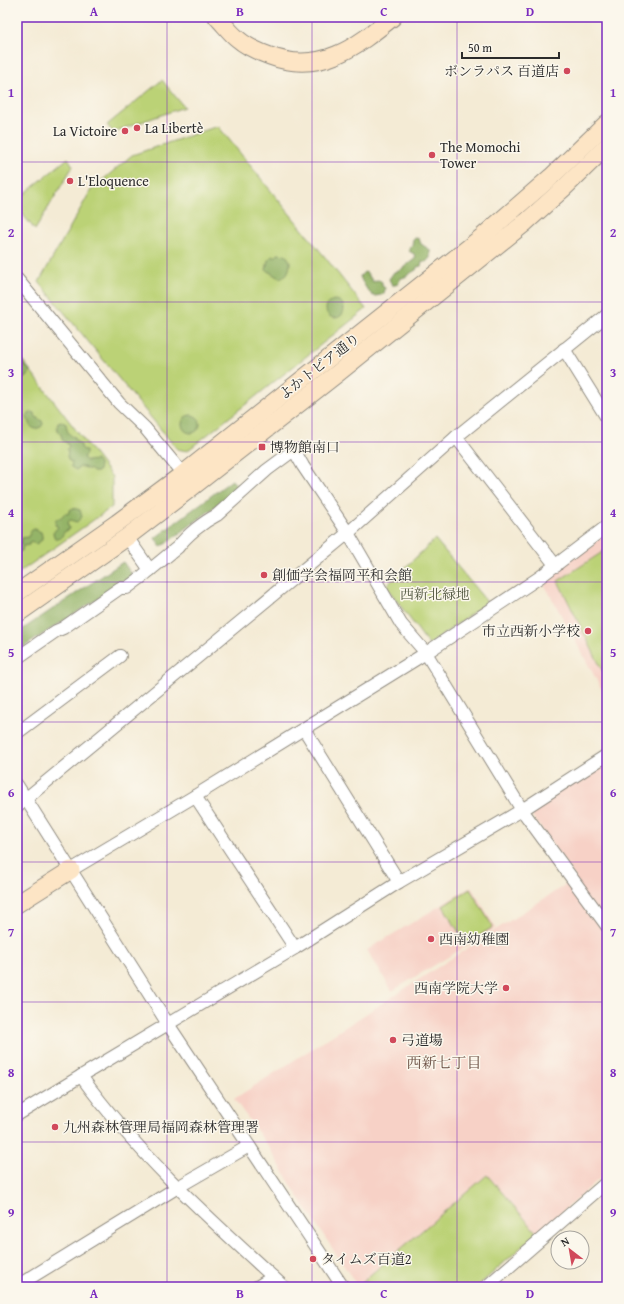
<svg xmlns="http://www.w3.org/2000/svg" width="624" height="1304" font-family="'Gentium Book Plus','Noto Serif JP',serif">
	<rect width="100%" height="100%" fill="#fbf7ec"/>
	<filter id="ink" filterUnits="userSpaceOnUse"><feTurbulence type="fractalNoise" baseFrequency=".025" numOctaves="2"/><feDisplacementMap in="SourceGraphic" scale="8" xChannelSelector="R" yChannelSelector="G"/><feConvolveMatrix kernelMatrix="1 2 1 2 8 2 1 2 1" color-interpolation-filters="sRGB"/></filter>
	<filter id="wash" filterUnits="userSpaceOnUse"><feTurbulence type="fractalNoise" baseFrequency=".012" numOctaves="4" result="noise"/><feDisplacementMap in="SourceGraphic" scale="16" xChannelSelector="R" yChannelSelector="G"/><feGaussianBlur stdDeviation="0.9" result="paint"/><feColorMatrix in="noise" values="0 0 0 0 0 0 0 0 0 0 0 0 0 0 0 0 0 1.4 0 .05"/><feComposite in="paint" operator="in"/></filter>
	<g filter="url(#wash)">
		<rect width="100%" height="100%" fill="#f4ebd5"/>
		<!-- built -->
		<g fill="#f7d1c6">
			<polygon points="607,532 607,699 542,580"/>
			<polygon points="607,758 607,1172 477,1287 358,1287 299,1198 270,1149 234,1099 576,878 528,810"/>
			<polygon points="471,887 496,928 392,991 367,950"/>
		</g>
		<!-- green -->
		<g fill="#bbd276" stroke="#737e50">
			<polygon points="162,80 184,107 113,132 107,125"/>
			<polygon points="218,126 325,257 366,309 187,451 177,449 39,282 91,190 132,155"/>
			<polygon points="68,158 73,166 35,230 17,207 17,200"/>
			<polygon points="17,353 112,477 112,507 17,574"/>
			<polygon points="435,539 487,602 429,645 386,586"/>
			<polygon points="607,549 607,680 558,581"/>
			<polygon points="470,889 493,927 466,944 443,906"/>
			<polygon points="487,1175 537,1233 477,1287 366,1287 362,1282"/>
		</g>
		<!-- forest -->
		<g fill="#94b467" stroke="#607049">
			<path d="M 416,238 L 419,239 L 421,244 L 430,250 L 430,258 L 426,262 L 422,261 L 421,266 L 417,267 L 416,270 C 411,272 406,278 401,278 L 398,284 L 395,285 L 392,285 L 389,279 L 394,272 L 399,271 L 416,258 L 414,254 L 409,251 L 409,248 L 412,245 L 413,239 Z"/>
			<path d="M 278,254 L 286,255 L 290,261 C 290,269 288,277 279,278 L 266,270 L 268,260 L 272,256 L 275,257 Z"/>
			<path d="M 364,272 L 367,273 L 373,282 C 376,280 378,279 382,282 L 382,286 L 385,288 L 384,294 C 381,295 374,297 372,295 C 369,293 360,279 360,276 Z"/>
			<circle cx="335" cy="309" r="9"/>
			<polygon points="17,359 21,359 23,364 30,370 28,376 20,380 17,379"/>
			<polygon points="31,412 34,413 37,418 42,421 43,424 41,427 35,429 30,426 30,422 27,419 27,416"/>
			<circle cx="191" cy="424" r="9"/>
			<path d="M 61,421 L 66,424 C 67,430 68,436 75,437 L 75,440 L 81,445 L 81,448 L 86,451 L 86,454 L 83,458 L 87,461 L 96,460 C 99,464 101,467 98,472 L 93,472 L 90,469 L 87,469 L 84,467 L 80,467 L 76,470 L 71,467 L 72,462 L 69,461 L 67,456 L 68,453 L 67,449 L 69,446 L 67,443 L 62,440 L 62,437 L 57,428 L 58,422 Z"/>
			<polygon points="232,480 239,489 161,547 155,538"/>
			<polygon points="73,508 80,510 82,517 77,522 70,520 67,523 69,528 68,530 64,532 61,538 58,539 55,539 53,533 58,527 55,525 56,519 60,518 65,513 68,514 70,510"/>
			<polygon points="34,529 41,532 42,536 42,540 36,544 30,542 29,545 23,546 22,551 17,552 17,543 21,543 22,538 28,537 31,531"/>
			<polygon points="123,562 133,576 17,651 17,633"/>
		</g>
	</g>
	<g filter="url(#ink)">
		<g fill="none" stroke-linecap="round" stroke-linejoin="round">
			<defs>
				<g id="street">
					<polyline points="17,279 119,403 145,428 183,474"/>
					<polyline points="564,349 607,418"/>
					<polyline points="456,437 556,566"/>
					<polyline points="127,537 150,570"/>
					<path d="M 17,658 L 56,631 L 63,628 L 120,588 L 127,588 L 139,579 L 178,547 C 187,535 203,522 217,515 L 267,470 L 294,450 L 303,466 L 348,533 L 401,624 L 426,653 L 522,810 L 607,926"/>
					<polyline points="304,729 399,882"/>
					<polyline points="17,733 120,656"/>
					<polyline points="17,785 168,1024 343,1287"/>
					<polyline points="195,796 295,948"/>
					<polyline points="17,806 348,533 456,437 607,315"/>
					<polyline points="71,870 195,796 426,653 540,577 607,526"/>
					<path d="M 81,1076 C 138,1155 212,1221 284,1287"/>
					<polyline points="17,1115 81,1076 295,948 399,882 522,810 607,755"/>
					<polyline points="17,1286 178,1187 249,1146"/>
					<polyline points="257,1287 273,1277"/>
					<polyline points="486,1287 607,1182"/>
				</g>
				<g id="secondary">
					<path d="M 217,17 C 224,24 230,33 238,39 C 247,47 259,52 270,56 C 320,75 356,47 393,17"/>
					<polyline points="17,593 117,523 183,474 482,237 551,177 607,123"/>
					<polyline points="17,614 127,537 191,488 338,373 526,222 564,188 607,146"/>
					<polyline points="17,904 71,870"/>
				</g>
			</defs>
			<!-- street casing -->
			<use href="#street" stroke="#908b80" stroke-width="14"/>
			<!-- secondary casing -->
			<use href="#secondary" stroke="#908b80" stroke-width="19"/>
			<!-- street -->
			<use href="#street" stroke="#fff" stroke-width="12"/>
			<!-- secondary -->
			<use href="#secondary" stroke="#fde5c5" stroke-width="17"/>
		</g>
	</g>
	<!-- grid -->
	<path fill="none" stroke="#7b2cbf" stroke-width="1" stroke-opacity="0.55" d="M 167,17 L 167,1287M 312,17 L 312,1287M 457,17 L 457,1287M 17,162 L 607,162M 17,302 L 607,302M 17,442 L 607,442M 17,582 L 607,582M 17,722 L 607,722M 17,862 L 607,862M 17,1002 L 607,1002M 17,1142 L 607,1142"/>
	<!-- markers -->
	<g fill="#d1495b" stroke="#fbf7ec" stroke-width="1.5">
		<circle cx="567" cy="71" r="4"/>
		<circle cx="137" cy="128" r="4"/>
		<circle cx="125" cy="131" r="4"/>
		<circle cx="432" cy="155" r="4"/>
		<circle cx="70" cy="181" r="4"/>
		<rect x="258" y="443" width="8" height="8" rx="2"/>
		<circle cx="264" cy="575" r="4"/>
		<circle cx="588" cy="631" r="4"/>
		<circle cx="431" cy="939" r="4"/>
		<circle cx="506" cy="988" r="4"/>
		<circle cx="393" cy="1040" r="4"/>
		<circle cx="55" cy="1127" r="4"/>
		<circle cx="313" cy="1259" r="4"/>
	</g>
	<g text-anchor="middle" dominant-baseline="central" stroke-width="3" stroke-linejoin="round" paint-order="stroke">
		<!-- poi labels -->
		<g font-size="14" fill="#2b2b2b" stroke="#fbf7ec" text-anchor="start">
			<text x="559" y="71" text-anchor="end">ボンラパス 百道店</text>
			<text x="145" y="128">La Libertè</text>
			<text x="117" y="131" text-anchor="end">La Victoire</text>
			<text x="440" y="147">The Momochi<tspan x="440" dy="16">Tower</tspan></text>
			<text x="78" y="181">L'Eloquence</text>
			<text x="270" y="447">博物館南口</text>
			<text x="272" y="575">創価学会福岡平和会館</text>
			<text x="580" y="631" text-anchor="end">市立西新小学校</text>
			<text x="439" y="939">西南幼稚園</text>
			<text x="498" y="988" text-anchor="end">西南学院大学</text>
			<text x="401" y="1040">弓道場</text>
			<text x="63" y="1127">九州森林管理局福岡森林管理署</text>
			<text x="321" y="1259">タイムズ百道2</text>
		</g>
		<!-- street labels -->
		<g font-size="14" fill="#2b2b2b" stroke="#fbf7ec">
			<text transform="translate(319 366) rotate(-38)">よかトピア通り</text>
		</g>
		<!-- park labels -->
		<g font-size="14" fill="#4f553e" stroke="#fbf7ec">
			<text x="435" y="594">西新北緑地</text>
		</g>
		<!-- neighbourhood labels -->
		<g font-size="15" fill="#6c5144" stroke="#fbf7ec">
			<text x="444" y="1062">西新七丁目</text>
		</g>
	</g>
	<!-- margin -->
	<rect width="624" height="1304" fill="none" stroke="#fbf7ec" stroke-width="44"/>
	<!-- north arrow -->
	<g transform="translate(570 1250) rotate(329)"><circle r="19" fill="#fbf7ec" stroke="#a8a59f"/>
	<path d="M0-3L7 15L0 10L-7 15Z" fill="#d1495b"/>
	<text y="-6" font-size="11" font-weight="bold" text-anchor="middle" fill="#2b2b2b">N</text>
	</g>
	<!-- scale -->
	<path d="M462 52v6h97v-6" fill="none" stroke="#2b2b2b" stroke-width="2"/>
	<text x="468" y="52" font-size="12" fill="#2b2b2b" stroke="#fbf7ec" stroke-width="3" paint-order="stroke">50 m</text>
	<rect x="22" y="22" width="580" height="1260" fill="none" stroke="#7b2cbf" stroke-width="1.5"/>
	<g font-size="13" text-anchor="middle" font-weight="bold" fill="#7b2cbf">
		<text x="94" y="16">A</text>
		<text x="240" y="16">B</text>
		<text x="384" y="16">C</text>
		<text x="530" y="16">D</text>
		<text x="11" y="97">1</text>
		<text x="613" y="97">1</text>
		<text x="11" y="237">2</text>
		<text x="613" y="237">2</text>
		<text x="11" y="377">3</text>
		<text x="613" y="377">3</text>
		<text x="11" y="517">4</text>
		<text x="613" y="517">4</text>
		<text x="11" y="657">5</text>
		<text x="613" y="657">5</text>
		<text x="11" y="797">6</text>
		<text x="613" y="797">6</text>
		<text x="11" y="937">7</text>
		<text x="613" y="937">7</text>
		<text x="11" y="1077">8</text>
		<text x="613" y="1077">8</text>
		<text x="11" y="1217">9</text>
		<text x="613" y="1217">9</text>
		<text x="94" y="1298">A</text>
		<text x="240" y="1298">B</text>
		<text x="384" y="1298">C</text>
		<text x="530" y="1298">D</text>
	</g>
</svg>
